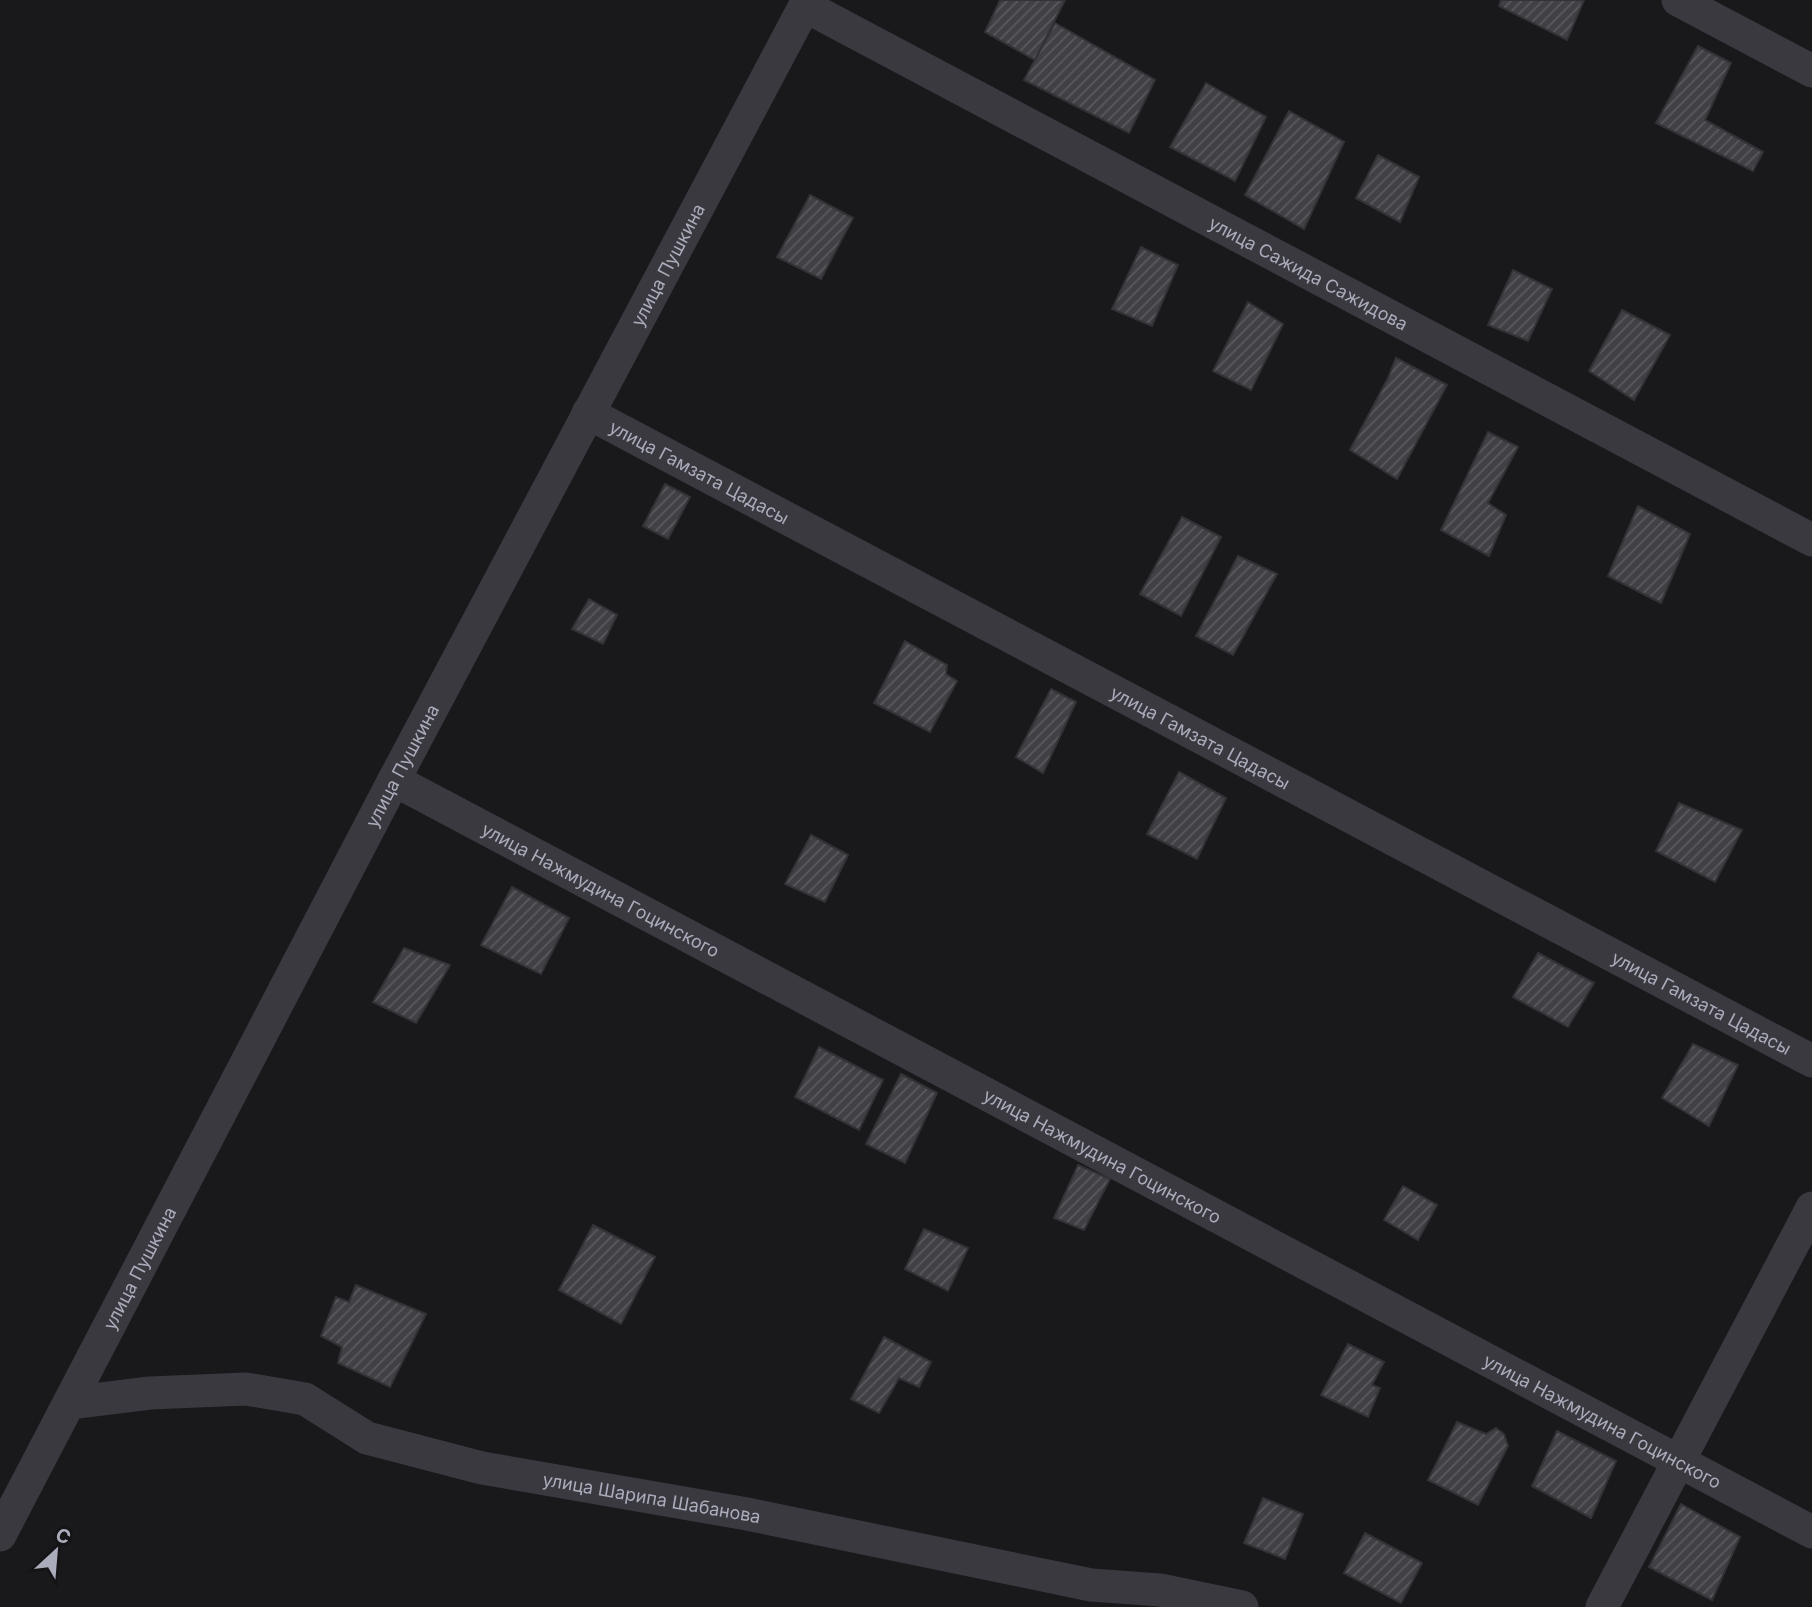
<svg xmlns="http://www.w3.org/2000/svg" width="1812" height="1607" font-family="Inter,sans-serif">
	<defs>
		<pattern id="building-hatch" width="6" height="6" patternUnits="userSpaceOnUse" patternTransform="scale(1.75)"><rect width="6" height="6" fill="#404045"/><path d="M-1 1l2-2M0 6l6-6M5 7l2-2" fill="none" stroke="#59595e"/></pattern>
	</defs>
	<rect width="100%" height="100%" fill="#19181b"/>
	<!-- building -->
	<g fill="url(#building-hatch)" stroke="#333237" stroke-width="2">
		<polygon points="1000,0 1065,0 1035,60 985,32"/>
		<polygon points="1501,0 1584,0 1567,40 1499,6"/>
		<polygon points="1055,23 1155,80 1129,133 1024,80"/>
		<polygon points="1698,46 1731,63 1705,120 1763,152 1753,171 1656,123"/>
		<polygon points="1206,83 1266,117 1235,181 1170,147"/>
		<polygon points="1289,111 1344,142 1304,229 1245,195"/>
		<polygon points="1378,155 1419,177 1400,222 1356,198"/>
		<polygon points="810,195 853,218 821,279 777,257"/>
		<polygon points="1141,247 1178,265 1152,326 1112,309"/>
		<polygon points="1513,270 1552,289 1528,341 1488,325"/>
		<polygon points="1248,302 1283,324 1251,390 1213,371"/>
		<polygon points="1622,310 1670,335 1634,400 1589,371"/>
		<polygon points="1396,358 1447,385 1397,479 1350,450 1388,378"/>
		<polygon points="1488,432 1518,447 1488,503 1506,515 1489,556 1441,530"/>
		<polygon points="665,484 690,497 668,539 643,526"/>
		<polygon points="1638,506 1690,534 1661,603 1608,576"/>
		<polygon points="1182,517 1221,537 1181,616 1140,594"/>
		<polygon points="1238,556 1277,574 1233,655 1196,636"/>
		<polygon points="589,599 617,615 603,644 572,629"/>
		<polygon points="905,641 947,665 946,674 957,681 930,732 874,703"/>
		<polygon points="1051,689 1076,702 1043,773 1016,757"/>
		<polygon points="1179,772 1226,798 1197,859 1147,834"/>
		<polygon points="1679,803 1742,830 1715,882 1656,851"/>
		<polygon points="811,835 848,855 825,902 785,884"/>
		<polygon points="512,887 569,918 541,974 481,945"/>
		<polygon points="404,948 450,965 416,1023 373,1002"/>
		<polygon points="1538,953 1594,983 1568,1027 1513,997"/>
		<polygon points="1693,1044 1738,1065 1709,1126 1662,1098"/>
		<polygon points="819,1047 883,1080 859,1130 795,1097"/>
		<polygon points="901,1074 937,1093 905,1163 866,1144"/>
		<polygon points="1078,1165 1110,1179 1084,1230 1054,1218"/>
		<polygon points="1403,1186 1437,1205 1418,1240 1384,1220"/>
		<polygon points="593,1225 655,1257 621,1324 559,1290"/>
		<polygon points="924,1229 968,1248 948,1291 905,1269"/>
		<polygon points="356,1285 426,1314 390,1387 338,1363 342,1347 321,1336 336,1297 349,1302"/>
		<polygon points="884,1337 931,1362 919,1387 899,1378 879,1413 851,1399"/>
		<polygon points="1348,1344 1384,1362 1372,1385 1380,1388 1368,1417 1321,1395"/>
		<polygon points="1457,1422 1486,1434 1496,1428 1504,1434 1508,1446 1478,1505 1428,1480"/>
		<polygon points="1557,1431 1616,1461 1591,1518 1532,1486"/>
		<polygon points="1263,1498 1303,1514 1285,1559 1244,1543"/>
		<polygon points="1681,1504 1740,1537 1712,1600 1649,1567"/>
		<polygon points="1365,1533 1422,1563 1401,1603 1344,1573"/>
	</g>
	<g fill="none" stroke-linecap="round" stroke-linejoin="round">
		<!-- minor -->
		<g stroke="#3a3940" stroke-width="33">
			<polyline points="1678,0 1812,71"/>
			<path id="s1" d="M 805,6 L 1812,540"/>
			<path id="s2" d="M 588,413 L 1812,1061"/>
			<path id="s3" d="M 394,780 L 1812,1532"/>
			<path id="s4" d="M 69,1403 L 150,1393 L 246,1389 L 305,1399 L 367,1438 L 482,1468 L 747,1514 L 1091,1585 L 1160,1590 L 1242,1607"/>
			<path id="s5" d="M 0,1535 L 394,780 L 808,0"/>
			<polyline points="1602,1607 1812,1208"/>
		</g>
	</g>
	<g text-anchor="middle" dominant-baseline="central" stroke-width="6" stroke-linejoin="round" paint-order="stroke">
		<!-- street labels -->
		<g font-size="18" fill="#abacbb" stroke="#141316">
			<text stroke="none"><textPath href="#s5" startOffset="1435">улица Пушкина</textPath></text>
			<text stroke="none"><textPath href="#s1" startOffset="570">улица Сажида Сажидова</textPath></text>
			<text stroke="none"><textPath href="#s2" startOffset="126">улица Гамзата Цадасы</textPath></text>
			<text stroke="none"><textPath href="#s2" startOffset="693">улица Гамзата Цадасы</textPath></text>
			<text stroke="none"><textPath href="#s5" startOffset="868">улица Пушкина</textPath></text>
			<text stroke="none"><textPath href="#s3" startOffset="234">улица Нажмудина Гоцинского</textPath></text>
			<text stroke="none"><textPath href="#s2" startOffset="1260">улица Гамзата Цадасы</textPath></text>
			<text stroke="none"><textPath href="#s3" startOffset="802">улица Нажмудина Гоцинского</textPath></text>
			<text stroke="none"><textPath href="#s5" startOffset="301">улица Пушкина</textPath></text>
			<text stroke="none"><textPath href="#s3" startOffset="1368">улица Нажмудина Гоцинского</textPath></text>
			<text stroke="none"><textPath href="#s4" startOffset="602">улица Шарипа Шабанова</textPath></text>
		</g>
	</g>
	<!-- north arrow -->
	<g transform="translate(56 1551) rotate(26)" stroke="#141316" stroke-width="5" paint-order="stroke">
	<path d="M0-5L12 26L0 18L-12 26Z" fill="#abacbb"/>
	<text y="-10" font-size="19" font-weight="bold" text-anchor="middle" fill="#abacbb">С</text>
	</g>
</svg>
